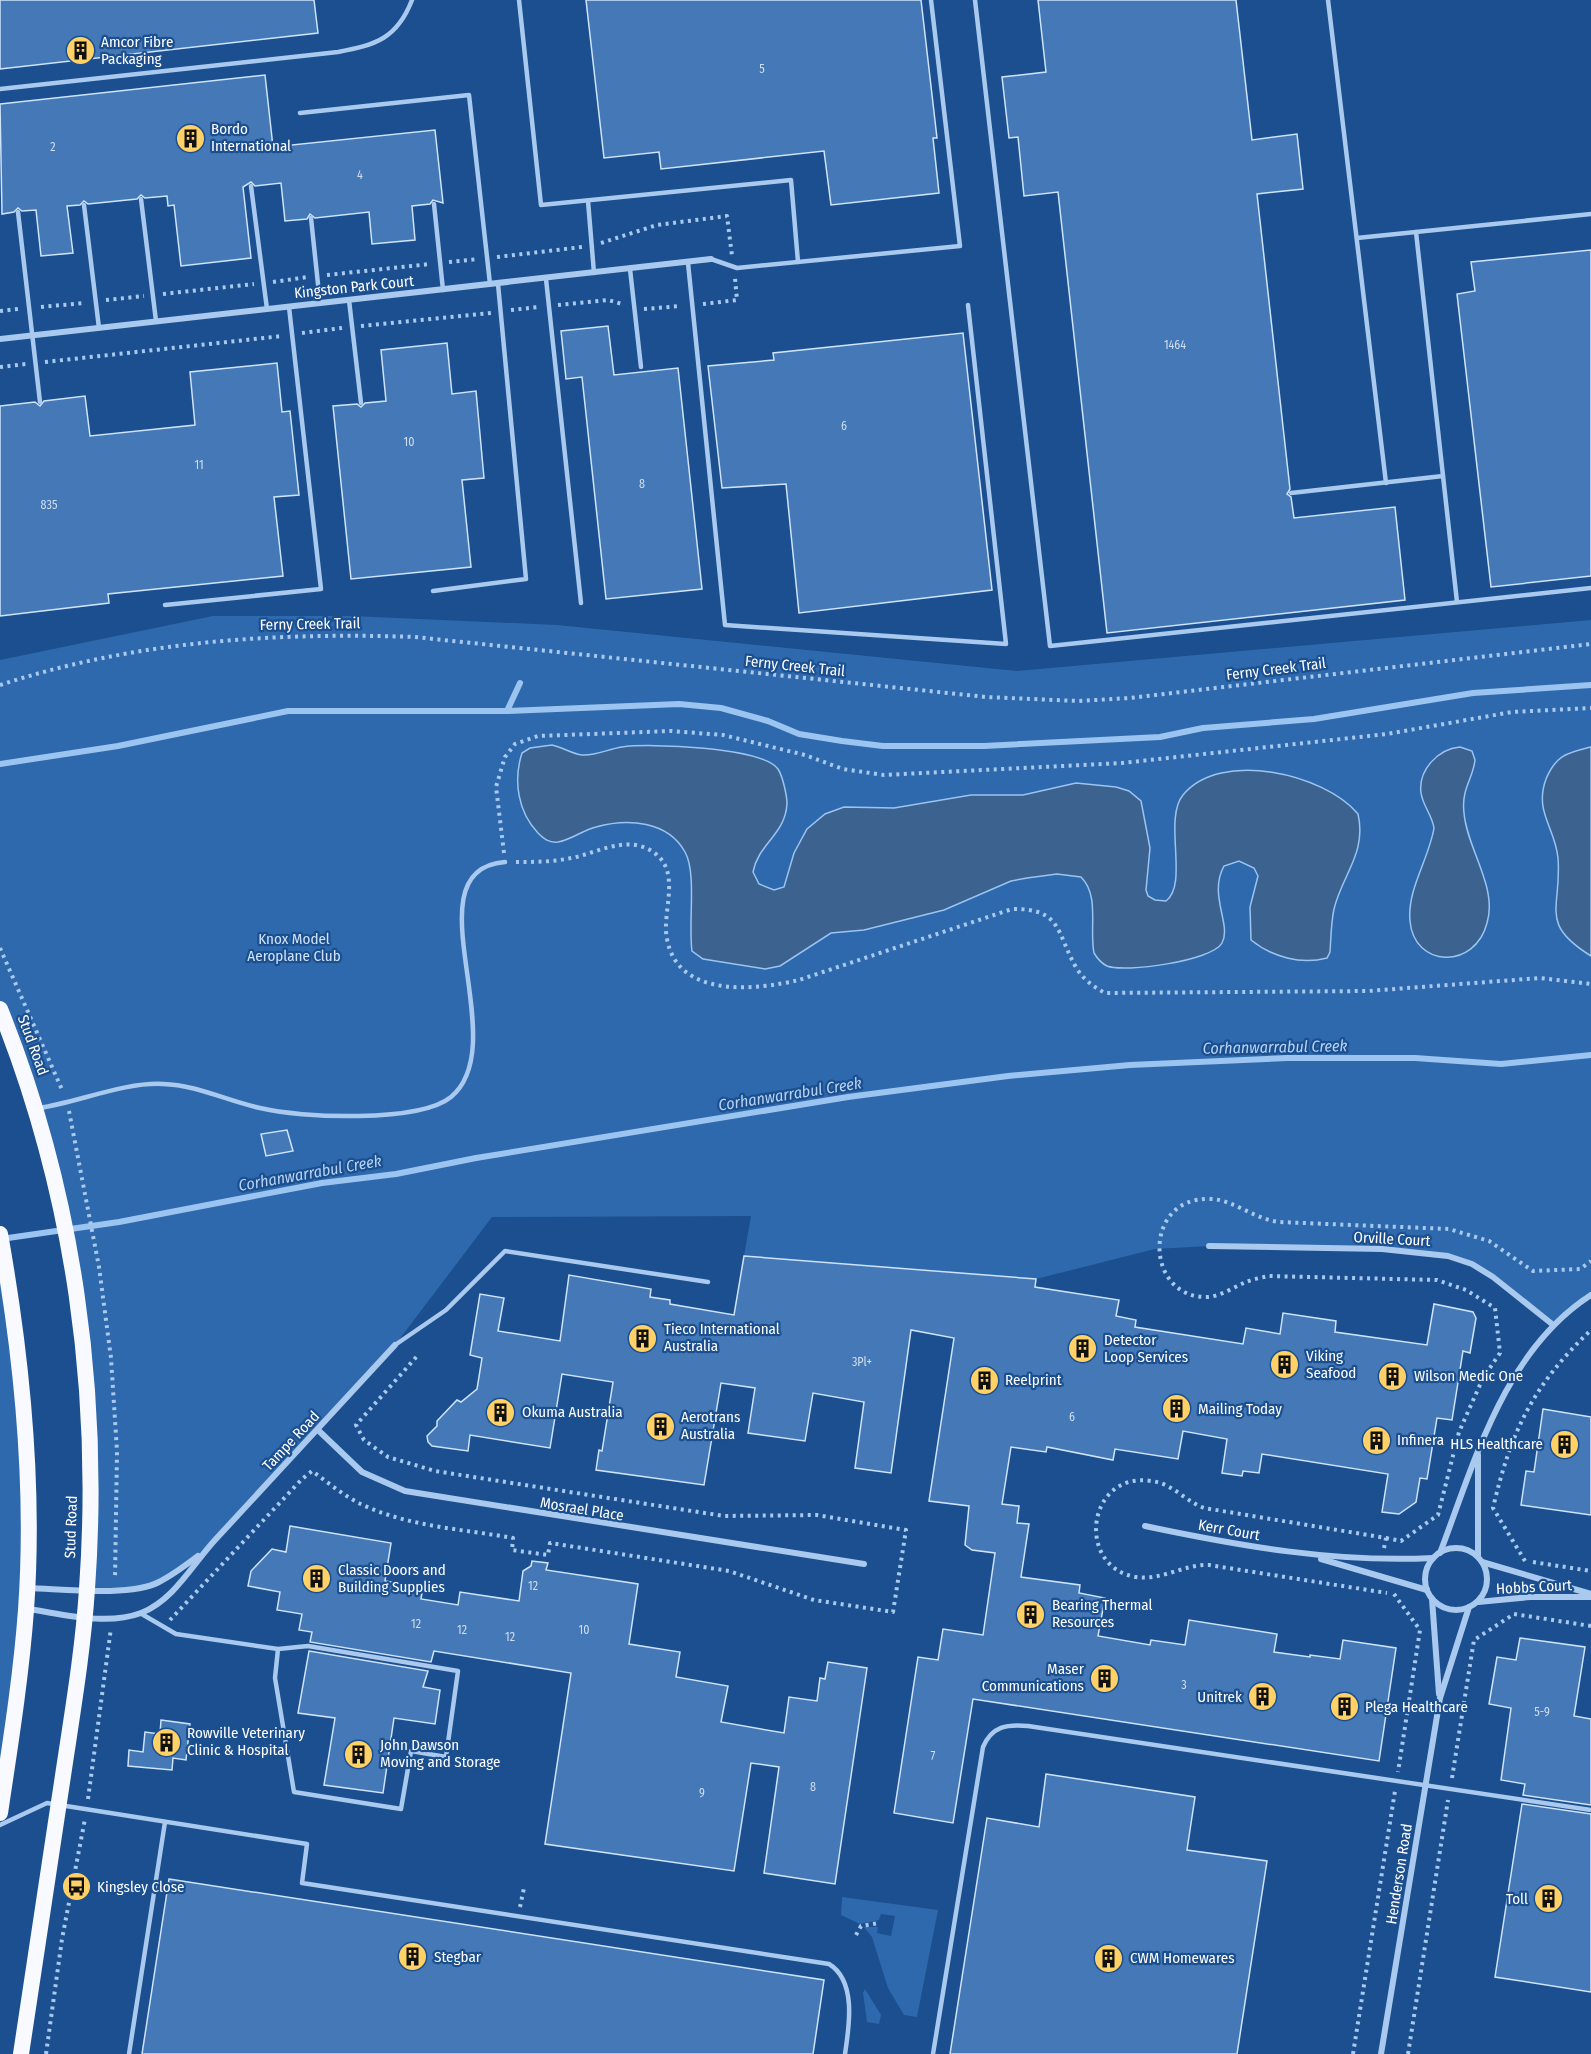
<svg xmlns="http://www.w3.org/2000/svg" width="1591" height="2054" font-family="'Fira Sans Condensed',sans-serif">
	<rect width="100%" height="100%" fill="#1b4f8f"/>
	<!-- green -->
	<g fill="#2e69ad">
		<polygon points="213,616 351,616 557,625 1017,671 1591,620 1591,1295 1552,1324 1472,1264 1419,1251 1209,1246 1155,1249 1036,1279 744,1256 751,1216 492,1217 395,1345 204,1552 159,1583 143,1588 87,1589 78,1295 0,1009 0,660"/>
		<polygon points="0,1234 28,1533 0,1813"/>
		<polygon points="842,1897 938,1910 917,2017 904,2015 888,1988 872,1937 864,1927 878,1927 877,1933 891,1936 895,1916 881,1914 879,1920 860,1924 841,1915"/>
		<polygon points="865,1989 881,2015 879,2024 867,2022 863,1993"/>
	</g>
	<!-- water -->
	<g fill="#3c6290" stroke="#9cc4f0" stroke-width="1.5">
		<path d="M 552,745 C 562,747 572,754 582,755 C 596,756 608,749 622,747 C 648,743 762,747 778,769 C 783,777 787,796 787,804 C 785,835 758,844 753,872 L 759,884 L 774,890 L 784,887 L 794,853 L 807,829 L 825,814 L 844,807 L 894,808 L 971,795 L 1023,795 L 1076,783 L 1116,787 L 1129,791 L 1141,801 L 1150,848 L 1146,890 L 1148,896 L 1155,900 L 1166,901 C 1189,884 1163,819 1183,795 C 1220,749 1325,774 1358,814 C 1367,853 1342,875 1334,909 C 1331,923 1331,938 1330,952 L 1327,958 C 1301,965 1272,957 1251,940 L 1250,907 L 1258,876 L 1254,868 L 1239,861 L 1224,866 C 1208,895 1232,925 1222,943 C 1212,961 1124,973 1107,966 C 1101,963 1097,958 1094,953 C 1089,928 1100,896 1081,877 L 1057,874 L 1027,878 L 1011,881 L 944,910 L 864,930 L 831,933 L 780,966 L 765,969 L 703,959 L 692,951 C 688,924 697,873 685,852 C 668,821 628,818 596,827 C 583,830 571,840 558,842 C 549,843 544,839 538,833 C 518,812 513,781 522,753 L 530,748 Z"/>
		<path d="M 1460,747 L 1472,751 L 1475,760 C 1473,779 1461,789 1464,813 C 1467,849 1498,887 1487,923 C 1475,970 1414,968 1410,921 C 1407,889 1429,859 1434,828 C 1432,815 1423,806 1421,793 C 1418,770 1438,749 1460,747 Z"/>
		<path d="M 1591,747 L 1591,956 C 1538,923 1562,909 1558,858 C 1555,827 1534,812 1546,779 C 1556,755 1567,753 1591,747 Z"/>
	</g>
	<g fill="none" stroke-linecap="round" stroke-linejoin="round">
		<!-- stream -->
		<g stroke="#9cc4f0" stroke-width="6">
			<polyline points="507,711 679,704 721,708 768,721 799,734 842,741 883,746 984,746 1160,737 1203,728 1314,719 1473,693 1591,685"/>
			<polyline points="0,764 118,746 288,711 507,711 520,683"/>
			<polyline points="1,1239 119,1222 322,1183 396,1174 476,1158 848,1097 1008,1076 1130,1065 1287,1058 1415,1058 1501,1064 1591,1055"/>
		</g>
	</g>
	<!-- building -->
	<g fill="#4478b7" stroke="#cfe3fa" stroke-width="1.5">
		<polygon points="0,0 314,0 318,33 0,69"/>
		<polygon points="586,0 921,0 937,138 933,138 939,193 831,205 824,151 661,169 659,152 604,158"/>
		<polygon points="1038,0 1236,0 1252,140 1297,134 1303,189 1257,194 1290,489 1287,494 1291,497 1294,518 1395,507 1405,600 1107,633 1058,192 1024,196 1018,137 1009,138 1002,77 1046,72"/>
		<polygon points="265,75 273,147 435,130 443,203 433,200 430,204 412,206 415,240 372,244 369,212 315,218 310,214 307,219 285,221 281,183 255,186 251,182 243,187 251,258 181,266 174,205 168,206 167,196 145,198 141,195 137,199 88,204 84,201 80,205 67,206 73,253 41,256 36,210 22,211 18,208 14,212 2,214 0,104"/>
		<polygon points="1591,250 1591,576 1491,587 1457,294 1475,291 1471,262"/>
		<polygon points="608,326 614,375 678,368 702,589 606,599 582,377 566,379 561,331"/>
		<polygon points="963,333 992,590 799,613 786,484 722,488 708,366 774,360 773,353"/>
		<polygon points="447,343 452,394 476,391 484,478 462,480 471,567 351,579 333,406 357,404 361,407 365,403 386,401 381,350"/>
		<polygon points="277,363 282,412 290,411 299,495 274,497 283,576 108,594 109,603 0,616 0,406 35,402 40,406 44,401 85,396 90,436 195,425 190,372"/>
		<polygon points="287,1130 293,1151 266,1156 261,1134"/>
		<polygon points="744,1256 1036,1279 1035,1287 1119,1300 1116,1316 1136,1320 1135,1327 1243,1344 1246,1328 1280,1334 1283,1313 1336,1321 1335,1332 1427,1345 1434,1304 1473,1312 1476,1318 1470,1353 1463,1351 1452,1420 1437,1418 1427,1479 1420,1478 1416,1502 1399,1514 1382,1512 1388,1474 1262,1454 1259,1473 1243,1471 1242,1476 1222,1473 1227,1439 1183,1431 1178,1459 1115,1449 1113,1460 1047,1447 1046,1452 1011,1447 1002,1504 1019,1506 1017,1523 1029,1524 1021,1577 1080,1585 1079,1593 1105,1598 1098,1636 1150,1645 1151,1640 1185,1645 1189,1620 1277,1634 1274,1652 1310,1657 1310,1655 1340,1659 1343,1640 1396,1648 1379,1761 973,1699 953,1823 894,1813 918,1657 938,1660 943,1629 983,1635 995,1553 972,1550 965,1545 969,1506 929,1501 954,1338 911,1330 891,1473 855,1468 864,1402 813,1393 805,1441 748,1433 755,1388 721,1383 704,1485 596,1470 599,1450 602,1451 613,1382 562,1374 550,1448 470,1435 468,1451 432,1446 428,1442 427,1436 437,1426 437,1421 457,1400 461,1402 477,1389 482,1358 470,1355 480,1294 504,1298 498,1331 560,1341 569,1275 651,1289 650,1297 670,1300 670,1304 734,1315"/>
		<polygon points="1543,1409 1591,1417 1591,1515 1521,1505 1526,1471 1534,1472"/>
		<polygon points="290,1526 391,1543 385,1581 423,1587 421,1599 458,1605 460,1592 519,1601 523,1571 531,1566 532,1561 548,1563 546,1570 638,1584 629,1644 680,1652 676,1677 728,1686 721,1722 784,1733 789,1697 817,1701 820,1678 825,1679 828,1662 867,1668 835,1884 764,1873 779,1767 751,1763 734,1871 545,1844 571,1673 434,1651 431,1662 310,1642 312,1632 299,1630 302,1614 277,1610 280,1592 248,1586 251,1571 272,1549 286,1552"/>
		<polygon points="1520,1638 1585,1647 1574,1716 1591,1719 1591,1805 1523,1795 1525,1784 1501,1780 1511,1708 1489,1704 1497,1657 1516,1660"/>
		<polygon points="309,1651 428,1671 423,1687 440,1690 435,1724 394,1718 383,1793 324,1785 335,1718 298,1713"/>
		<polygon points="161,1720 190,1724 186,1760 173,1758 172,1770 128,1766 129,1750 143,1752 145,1732 160,1734"/>
		<polygon points="1046,1774 1195,1797 1187,1850 1267,1861 1237,2054 950,2054 987,1818 1039,1827"/>
		<polygon points="1522,1804 1591,1814 1591,1992 1495,1977"/>
		<polygon points="169,1879 824,1980 813,2054 142,2054"/>
	</g>
	<g fill="none" stroke-linecap="round" stroke-linejoin="round">
		<!-- path -->
		<g stroke="#a9c9ee" stroke-width="4" stroke-dasharray="3 4.5" stroke-linecap="butt">
			<polyline points="601,243 657,225 727,216 732,256"/>
			<polyline points="497,257 582,247"/>
			<polyline points="449,262 478,259"/>
			<polyline points="327,275 430,264"/>
			<polyline points="273,282 308,277"/>
			<polyline points="163,294 254,284"/>
			<polyline points="106,300 144,296"/>
			<polyline points="703,304 737,300 735,278"/>
			<polyline points="558,305 608,300 622,304"/>
			<polyline points="41,307 84,303"/>
			<polyline points="644,309 681,306"/>
			<polyline points="511,310 539,307"/>
			<polyline points="0,311 18,309"/>
			<polyline points="361,326 491,313"/>
			<polyline points="302,333 342,328"/>
			<polyline points="45,362 282,336"/>
			<polyline points="0,367 26,364"/>
			<path d="M 0,685 C 134,641 275,632 415,637 L 986,697 L 1078,701 L 1130,698 L 1591,644"/>
			<polyline points="504,853 496,787 501,770 505,757 515,744 538,736 671,731 723,735 805,755 843,769 884,775 1122,763 1387,734 1512,712 1591,708"/>
			<path d="M 516,862 C 533,862 550,862 566,859 C 594,855 623,835 650,850 C 684,869 661,911 667,939 C 678,999 756,990 799,980 L 1012,909 C 1063,908 1056,934 1077,969 C 1084,980 1094,987 1105,993 L 1368,991 L 1540,978 L 1591,984"/>
			<polyline points="0,948 63,1092"/>
			<polyline points="69,1111 99,1267 111,1358 117,1451 115,1579"/>
			<path d="M 1386,1538 L 1401,1541 L 1438,1515 L 1459,1432 L 1483,1378 L 1500,1353 L 1495,1308 L 1466,1290 L 1437,1280 L 1268,1276 C 1261,1278 1253,1279 1246,1282 C 1234,1287 1221,1296 1208,1297 C 1144,1299 1142,1196 1210,1199 C 1232,1199 1254,1219 1279,1222 L 1449,1229 L 1489,1241 L 1533,1271 L 1580,1269 L 1591,1261"/>
			<path d="M 1384,1548 L 1386,1538 L 1204,1508 C 1185,1501 1172,1483 1151,1481 C 1087,1471 1075,1567 1136,1577 C 1161,1581 1184,1564 1209,1565 L 1387,1593"/>
			<path d="M 1525,1561 L 1493,1508 C 1511,1431 1533,1385 1591,1330"/>
			<polyline points="1533,1562 1591,1571"/>
			<polyline points="1394,1594 1420,1630 1398,1772"/>
			<path d="M 170,1620 L 302,1479 L 312,1471 C 329,1483 345,1497 363,1505 C 410,1527 463,1529 513,1538 L 512,1550 L 548,1555 L 550,1543 L 729,1571 L 814,1600 L 893,1612 L 906,1530 L 817,1515 L 724,1516 L 435,1471 L 388,1457 L 364,1440 L 356,1425 L 419,1354"/>
			<polyline points="1452,1778 1474,1640 1514,1614 1591,1626"/>
			<polyline points="88,1799 111,1628"/>
			<polyline points="520,1907 524,1888"/>
			<polyline points="856,1935 861,1926 879,1923"/>
			<polyline points="46,2054 62,1939 85,1819"/>
			<polyline points="1353,2054 1395,1791"/>
			<polyline points="1408,2054 1448,1800"/>
		</g>
		<!-- service -->
		<g stroke="#a9c9ee" stroke-width="4.5">
			<polyline points="519,0 541,205 791,180 798,262"/>
			<polyline points="975,0 1050,646 1591,588"/>
			<polyline points="1328,0 1386,483"/>
			<path d="M 0,89 L 338,52 C 375,45 397,39 412,0"/>
			<polyline points="300,113 469,95 490,284"/>
			<polyline points="251,186 267,309"/>
			<polyline points="141,199 156,321"/>
			<polyline points="588,201 594,273"/>
			<polyline points="434,204 443,290"/>
			<polyline points="84,205 99,328"/>
			<polyline points="18,212 40,402"/>
			<polyline points="311,218 320,303"/>
			<polyline points="1416,232 1457,602"/>
			<polyline points="1357,238 1591,214"/>
			<polyline points="711,259 737,268 960,246 931,0"/>
			<polyline points="688,263 725,625 1006,644 968,305"/>
			<polyline points="630,269 641,367"/>
			<polyline points="546,279 581,603"/>
			<polyline points="349,300 361,403"/>
			<polyline points="1291,493 1443,476"/>
			<polyline points="433,591 526,579 498,284"/>
			<polyline points="165,605 321,589 289,307"/>
			<path d="M 39,1108 C 79,1102 124,1082 163,1084 C 197,1085 227,1101 260,1108 C 300,1118 419,1123 451,1097 C 516,1043 407,870 505,862"/>
			<polyline points="395,1345 446,1310 505,1251 708,1282"/>
			<polyline points="140,1613 176,1634 278,1649 308,1646 458,1671 446,1757 411,1751 401,1809 294,1792 275,1678 278,1649"/>
			<path d="M 0,1825 L 47,1803 L 307,1844 L 302,1883 L 829,1964 C 857,1981 849,2027 845,2054"/>
			<polyline points="129,2054 165,1822"/>
			<path d="M 933,2054 L 983,1747 C 992,1726 1007,1724 1028,1726 L 1591,1810"/>
		</g>
		<!-- minor -->
		<g stroke="#a9c9ee" stroke-width="6">
			<polyline points="0,339 711,259"/>
			<polyline points="1209,1246 1382,1249 1448,1256 1472,1264 1493,1277 1552,1324"/>
			<polyline points="318,1430 362,1472 405,1491 864,1564"/>
			<polyline points="1478,1455 1478,1556"/>
			<path d="M 1145,1526 C 1240,1546 1335,1563 1433,1558"/>
			<circle cx="1456" cy="1579" r="31"/>
			<path d="M 1440,1553 C 1475,1461 1504,1351 1591,1295"/>
			<polyline points="1321,1559 1427,1590"/>
			<polyline points="1482,1562 1591,1594"/>
			<path d="M 29,1588 C 63,1589 130,1597 159,1582 C 173,1575 186,1565 198,1556"/>
			<polyline points="1432,1599 1439,1694"/>
			<polyline points="1478,1602 1530,1597 1591,1597"/>
			<path d="M 28,1609 C 63,1614 106,1626 141,1613 C 174,1600 192,1565 215,1540 C 275,1475 335,1410 395,1345"/>
			<polyline points="1381,2054 1440,1698 1469,1607"/>
		</g>
		<!-- trunk -->
		<g stroke="#f8faff" stroke-width="16">
			<path d="M 0,1009 C 74,1193 101,1392 87,1589 C 83,1650 73,1709 64,1769 C 50,1864 35,1959 21,2054"/>
			<path d="M 0,1234 C 22,1357 35,1484 26,1610 C 21,1678 10,1746 0,1813"/>
		</g>
	</g>
	<!-- icons -->
	<defs>
		<symbol id="building-disc" viewBox="-11 -11 22 22"><circle r="9.5" fill="#ffd166" stroke="#1b4f8f"/><path d="M-4-6H4V6H1V3H-1V6H-4ZM-2.5-4.3h1.7v1.8h-1.7ZM.8-4.3h1.7v1.8H.8ZM-2.5-1h1.7V.8h-1.7ZM.8-1h1.7V.8H.8Z" fill="#111"/></symbol>
		<symbol id="bus-disc" viewBox="-11 -11 22 22"><circle r="9.5" fill="#ffd166" stroke="#1b4f8f"/><path d="M-5-6H5V4H4V6H2V4H-2V6H-4V4H-5ZM-3.5-4V0h7V-4ZM-3.5 1.2v1.5H-2V1.2ZM2 1.2v1.5H3.5V1.2Z" fill="#111"/></symbol>
	</defs>
	<g fill-rule="evenodd">
		<use href="#building-disc" x="64" y="34" width="33" height="33"/>
		<use href="#building-disc" x="174" y="122" width="33" height="33"/>
		<use href="#building-disc" x="626" y="1322" width="33" height="33"/>
		<use href="#building-disc" x="1066" y="1332" width="33" height="33"/>
		<use href="#building-disc" x="1268" y="1348" width="33" height="33"/>
		<use href="#building-disc" x="1376" y="1360" width="33" height="33"/>
		<use href="#building-disc" x="968" y="1364" width="33" height="33"/>
		<use href="#building-disc" x="1160" y="1392" width="33" height="33"/>
		<use href="#building-disc" x="484" y="1396" width="33" height="33"/>
		<use href="#building-disc" x="644" y="1410" width="33" height="33"/>
		<use href="#building-disc" x="1360" y="1424" width="33" height="33"/>
		<use href="#building-disc" x="1548" y="1428" width="33" height="33"/>
		<use href="#building-disc" x="300" y="1562" width="33" height="33"/>
		<use href="#building-disc" x="1014" y="1598" width="33" height="33"/>
		<use href="#building-disc" x="1088" y="1662" width="33" height="33"/>
		<use href="#building-disc" x="1246" y="1680" width="33" height="33"/>
		<use href="#building-disc" x="1328" y="1690" width="33" height="33"/>
		<use href="#building-disc" x="150" y="1726" width="33" height="33"/>
		<use href="#building-disc" x="342" y="1738" width="33" height="33"/>
		<use href="#bus-disc" x="60" y="1870" width="33" height="33"/>
		<use href="#building-disc" x="1532" y="1882" width="33" height="33"/>
		<use href="#building-disc" x="396" y="1940" width="33" height="33"/>
		<use href="#building-disc" x="1092" y="1942" width="33" height="33"/>
	</g>
	<g text-anchor="middle" dominant-baseline="central" stroke-width="4.5" stroke-linejoin="round" paint-order="stroke">
		<!-- number labels -->
		<g font-size="12" fill="#d0dded">
			<text x="762" y="69">5</text>
			<text x="53" y="147">2</text>
			<text x="360" y="175">4</text>
			<text x="1175" y="345">1464</text>
			<text x="844" y="426">6</text>
			<text x="409" y="442">10</text>
			<text x="199" y="465">11</text>
			<text x="642" y="484">8</text>
			<text x="49" y="505">835</text>
			<text x="862" y="1362">3Pl+</text>
			<text x="1072" y="1417">6</text>
			<text x="533" y="1586">12</text>
			<text x="416" y="1624">12</text>
			<text x="462" y="1630">12</text>
			<text x="584" y="1630">10</text>
			<text x="510" y="1637">12</text>
			<text x="1184" y="1685">3</text>
			<text x="1542" y="1712">5-9</text>
			<text x="933" y="1756">7</text>
			<text x="813" y="1787">8</text>
			<text x="702" y="1793">9</text>
		</g>
		<!-- poi labels -->
		<g font-size="15" fill="#fff" stroke="#1b4f8f" text-anchor="start">
			<text x="101" y="42">Amcor Fibre<tspan x="101" dy="17">Packaging</tspan></text>
			<text x="211" y="129">Bordo<tspan x="211" dy="17">International</tspan></text>
			<text x="664" y="1329">Tieco International<tspan x="664" dy="17">Australia</tspan></text>
			<text x="1104" y="1340">Detector<tspan x="1104" dy="17">Loop Services</tspan></text>
			<text x="1306" y="1356">Viking<tspan x="1306" dy="17">Seafood</tspan></text>
			<text x="1414" y="1376">Wilson Medic One</text>
			<text x="1005" y="1380">Reelprint</text>
			<text x="1198" y="1409">Mailing Today</text>
			<text x="522" y="1412">Okuma Australia</text>
			<text x="681" y="1417">Aerotrans<tspan x="681" dy="17">Australia</tspan></text>
			<text x="1397" y="1440">Infinera</text>
			<text x="1543" y="1444" text-anchor="end">HLS Healthcare</text>
			<text x="338" y="1570">Classic Doors and<tspan x="338" dy="17">Building Supplies</tspan></text>
			<text x="1052" y="1605">Bearing Thermal<tspan x="1052" dy="17">Resources</tspan></text>
			<text x="1084" y="1669" text-anchor="end">Maser<tspan x="1084" dy="17">Communications</tspan></text>
			<text x="1242" y="1697" text-anchor="end">Unitrek</text>
			<text x="1365" y="1707">Plega Healthcare</text>
			<text x="187" y="1733">Rowville Veterinary<tspan x="187" dy="17">Clinic &amp; Hospital</tspan></text>
			<text x="380" y="1745">John Dawson<tspan x="380" dy="17">Moving and Storage</tspan></text>
			<text x="97" y="1887">Kingsley Close</text>
			<text x="1528" y="1899" text-anchor="end">Toll</text>
			<text x="434" y="1957">Stegbar</text>
			<text x="1130" y="1958">CWM Homewares</text>
		</g>
		<!-- street labels -->
		<g font-size="15" fill="#fff" stroke="#1b4f8f">
			<text transform="translate(354 287) rotate(-6)">Kingston Park Court</text>
			<text transform="translate(310 624) rotate(-1)">Ferny Creek Trail</text>
			<text transform="translate(795 666) rotate(6)">Ferny Creek Trail</text>
			<text transform="translate(1276 669) rotate(-7)">Ferny Creek Trail</text>
			<text transform="translate(33 1045) rotate(70)">Stud Road</text>
			<text transform="translate(1392 1239) rotate(3)">Orville Court</text>
			<text transform="translate(291 1441) rotate(-47)">Tampe Road</text>
			<text transform="translate(582 1509) rotate(9)">Mosrael Place</text>
			<text transform="translate(71 1527) rotate(-88)">Stud Road</text>
			<text transform="translate(1229 1530) rotate(10)">Kerr Court</text>
			<text transform="translate(1534 1587) rotate(-3)">Hobbs Court</text>
			<text transform="translate(1399 1874) rotate(-81)">Henderson Road</text>
		</g>
		<!-- park labels -->
		<g font-size="15" fill="#cfe3fa" stroke="#1b4f8f">
			<text x="294" y="939">Knox Model<tspan x="294" dy="17">Aeroplane Club</tspan></text>
		</g>
		<!-- water labels -->
		<g font-size="16" font-style="italic" fill="#b5d3f5" stroke="#1b4f8f">
			<text transform="translate(1275 1047) rotate(-1)">Corhanwarrabul Creek</text>
			<text transform="translate(790 1094) rotate(-9)">Corhanwarrabul Creek</text>
			<text transform="translate(310 1173) rotate(-10)">Corhanwarrabul Creek</text>
		</g>
	</g>
</svg>
